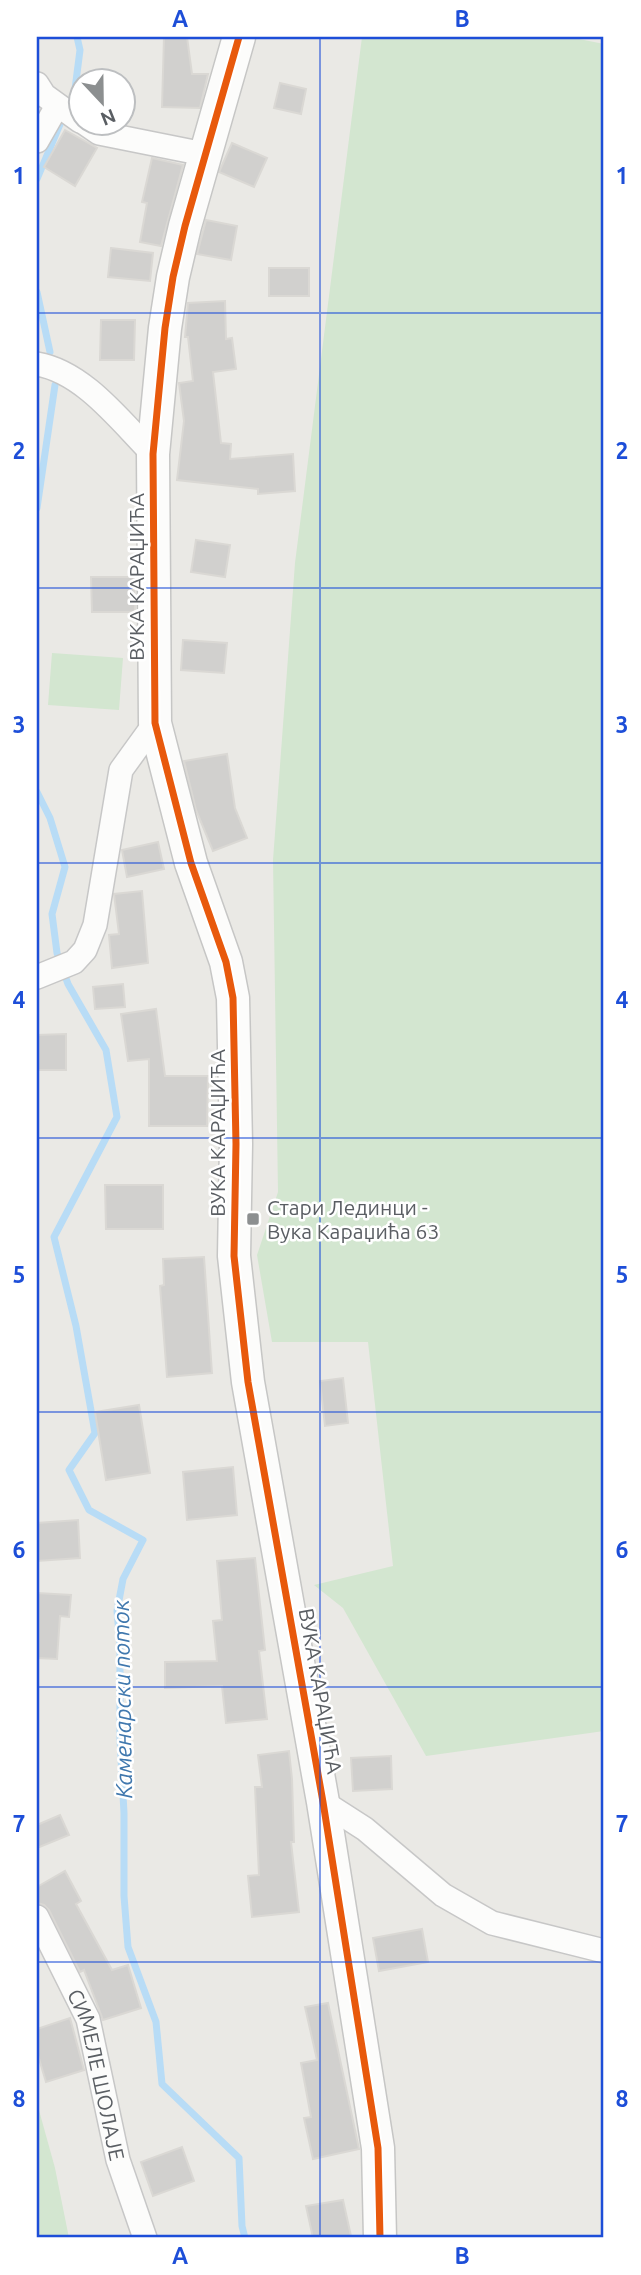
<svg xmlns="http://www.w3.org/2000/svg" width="641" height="2275" font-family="Ubuntu,sans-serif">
	<rect width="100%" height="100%" fill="#eae9e5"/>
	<!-- green -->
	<g fill="#d3e6d0">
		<polygon points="362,37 569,37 604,44 604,1731 426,1756 343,1608 314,1585 393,1566 368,1342 272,1342 257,1255 278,1192 273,860 295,563"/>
		<polygon points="52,653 123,658 119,710 48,705"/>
		<polygon points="37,2103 55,2168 69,2238 37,2238"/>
	</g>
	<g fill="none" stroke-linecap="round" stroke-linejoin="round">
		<!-- stream -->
		<g stroke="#b8dcf6" stroke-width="7">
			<polyline points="75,89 80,50 77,37"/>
			<polyline points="37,179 61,122"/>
			<polyline points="37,292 50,352"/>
			<polyline points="37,508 55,385"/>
			<polyline points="37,792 50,818 65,867 52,914 57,953 68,984 106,1050 117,1117 54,1237 76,1326 95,1433 69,1470 89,1510 143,1540 123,1579 117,1611 120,1645 120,1739 124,1813 124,1896 128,1947 156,2022 162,2084 239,2158 242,2226 245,2238"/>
		</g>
	</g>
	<!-- building -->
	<g fill="#d1d0ce" stroke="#dad8d4" stroke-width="2">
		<polygon points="164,37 187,37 192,74 208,74 200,108 162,107"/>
		<polygon points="280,83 306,89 301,114 274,108"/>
		<polygon points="65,130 97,148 75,186 44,167"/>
		<polygon points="232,143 267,158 254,187 219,172"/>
		<polygon points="152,158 183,165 161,246 140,242 147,203 142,202"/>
		<polygon points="206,220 237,226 231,260 197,254"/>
		<polygon points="111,248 153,253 150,281 108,277"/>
		<rect x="269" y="268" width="40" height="28"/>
		<polygon points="225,301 226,339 232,338 236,369 213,372 221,443 231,444 230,459 293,454 295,491 258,494 258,489 177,480 184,421 179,383 193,381 188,337 185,337 188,303"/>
		<polygon points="101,320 135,320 134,360 100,360"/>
		<polygon points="196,540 230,545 225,577 191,572"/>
		<polygon points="91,577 134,577 135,612 92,612"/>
		<polygon points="183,640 227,643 224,673 181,670"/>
		<polygon points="227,754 235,808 247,838 213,851 196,810 184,761"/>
		<polygon points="158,842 164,869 127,877 122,850"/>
		<polygon points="142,891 148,963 112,968 109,935 119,934 114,894"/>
		<polygon points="123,984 125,1007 95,1009 93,987"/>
		<polygon points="156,1009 165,1076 208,1076 207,1126 149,1126 149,1059 128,1061 121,1014"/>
		<polygon points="66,1034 66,1070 37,1070 37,1035"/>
		<polygon points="105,1185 163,1185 163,1229 106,1229"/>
		<polygon points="204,1257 212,1373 167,1377 160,1286 164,1285 163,1259"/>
		<polygon points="343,1378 348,1423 325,1426 320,1381"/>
		<polygon points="139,1405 150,1473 106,1480 95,1412"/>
		<polygon points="233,1467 237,1515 187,1520 183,1472"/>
		<polygon points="78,1520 80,1558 37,1561 37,1523"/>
		<polygon points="255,1558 265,1650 259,1651 267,1719 226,1723 222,1686 165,1688 165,1662 217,1661 213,1621 222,1620 217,1561"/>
		<polygon points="37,1593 71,1595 69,1617 60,1616 57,1659 37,1658"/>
		<polygon points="289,1751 292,1779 294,1842 291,1842 299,1912 252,1917 248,1876 259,1875 255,1787 262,1787 258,1755"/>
		<polygon points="391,1756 392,1789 353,1791 351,1758"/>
		<polygon points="60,1815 69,1835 37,1848 37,1825"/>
		<polygon points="65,1871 81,1901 76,1904 112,1970 128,1965 141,2008 103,2020 84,1970 80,1972 49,1910 44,1905 37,1903 37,1887"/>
		<polygon points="422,1929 428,1962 379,1971 373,1938"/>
		<polygon points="328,2003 359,2149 313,2159 304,2118 311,2117 301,2063 317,2060 305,2007"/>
		<polygon points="70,2018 84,2070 46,2082 37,2052 37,2029"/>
		<polygon points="182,2147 194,2181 153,2196 141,2162"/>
		<polygon points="343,2200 351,2236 313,2238 306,2206"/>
	</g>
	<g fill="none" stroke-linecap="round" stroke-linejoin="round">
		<defs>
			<g id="street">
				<polyline points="37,84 44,95 80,121"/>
				<polyline points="83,122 99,133 204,154"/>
				<polyline points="37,141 57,106"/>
				<path d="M 37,364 C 84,372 121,422 153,454"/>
				<polyline points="37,977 74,962 85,950 95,925 121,770 155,723"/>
				<polyline points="323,1802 365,1829 443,1895 492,1923 604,1951"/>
				<path id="s1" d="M 37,1917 L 88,2019 L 118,2160 L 145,2238"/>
			</g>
			<polyline id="secondary" points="239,37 185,226 173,277 165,328 153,454 155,723 191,863 226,962 233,998 236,1144 234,1256 248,1382 323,1802 378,2148 380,2238"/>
		</defs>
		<!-- street casing -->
		<use href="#street" stroke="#c7c7c7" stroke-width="26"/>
		<!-- secondary casing -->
		<use href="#secondary" stroke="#c6c6c5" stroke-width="35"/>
		<!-- street -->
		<use href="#street" stroke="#fcfcfb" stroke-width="23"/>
		<!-- secondary -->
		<use href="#secondary" stroke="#fcfcfb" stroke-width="32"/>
		<defs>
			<polyline id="cycleway" points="239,37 185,226 173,277 165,328 153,454 155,723 191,863 226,962 233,998 236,1144 234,1256 248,1382 323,1802 378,2148 380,2238"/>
		</defs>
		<!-- cycleway casing -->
		<use href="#cycleway" stroke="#fff" stroke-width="11"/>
		<!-- cycleway -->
		<use href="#cycleway" stroke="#e8590c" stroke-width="7"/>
	</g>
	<!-- grid -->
	<path fill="none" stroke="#1d4ed8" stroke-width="2" stroke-opacity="0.55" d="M 320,37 L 320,2238M 37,313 L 604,313M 37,588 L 604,588M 37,863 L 604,863M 37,1138 L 604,1138M 37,1412 L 604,1412M 37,1687 L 604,1687M 37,1962 L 604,1962"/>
	<!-- markers -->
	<rect fill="#8c8f90" stroke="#fff" stroke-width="2.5" x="246" y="1212" width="14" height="14" rx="3.5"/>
	<g text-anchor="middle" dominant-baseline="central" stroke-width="5" stroke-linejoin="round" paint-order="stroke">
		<!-- street labels -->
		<g font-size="21" fill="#5a5e63" stroke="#fff">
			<text transform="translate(136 577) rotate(-90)">ВУКА КАРАЏИЋА</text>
			<text transform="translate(217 1133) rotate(-90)">ВУКА КАРАЏИЋА</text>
			<text transform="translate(321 1691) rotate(80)">ВУКА КАРАЏИЋА</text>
			<text stroke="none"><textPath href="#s1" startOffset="170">СИМЕЛЕ ШОЛАЈЕ</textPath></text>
		</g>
		<!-- poi labels -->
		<g font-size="21" fill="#5a5e63" stroke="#fff" text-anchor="start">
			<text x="267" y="1207">Стари Лединци -<tspan x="267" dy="24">Вука Караџића 63</tspan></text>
		</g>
		<!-- water labels -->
		<g font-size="23" font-style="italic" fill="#4078ae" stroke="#fff">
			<text transform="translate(122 1699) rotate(-91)">Каменарски поток</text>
		</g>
	</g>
	<!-- border -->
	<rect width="641" height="2275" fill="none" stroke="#ffffff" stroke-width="77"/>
	<!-- north arrow -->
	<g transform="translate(102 102) rotate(158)"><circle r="33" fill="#ffffff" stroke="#bdbfc1" stroke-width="2"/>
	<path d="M0-5L12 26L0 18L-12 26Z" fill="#8c8f90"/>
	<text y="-10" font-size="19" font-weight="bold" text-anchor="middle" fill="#5a5e63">N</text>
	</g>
	<rect x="38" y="38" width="564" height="2198" fill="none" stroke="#1d4ed8" stroke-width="2.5"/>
	<g font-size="23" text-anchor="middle" font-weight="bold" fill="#1d4ed8">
		<text x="180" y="27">A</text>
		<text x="462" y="27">B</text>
		<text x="19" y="184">1</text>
		<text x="622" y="184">1</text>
		<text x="19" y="459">2</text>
		<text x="622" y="459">2</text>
		<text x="19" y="733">3</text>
		<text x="622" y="733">3</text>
		<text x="19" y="1008">4</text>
		<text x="622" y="1008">4</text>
		<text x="19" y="1283">5</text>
		<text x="622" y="1283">5</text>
		<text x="19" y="1558">6</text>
		<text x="622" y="1558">6</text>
		<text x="19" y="1832">7</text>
		<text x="622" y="1832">7</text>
		<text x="19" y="2107">8</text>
		<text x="622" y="2107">8</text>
		<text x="180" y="2264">A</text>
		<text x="462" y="2264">B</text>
	</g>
</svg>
